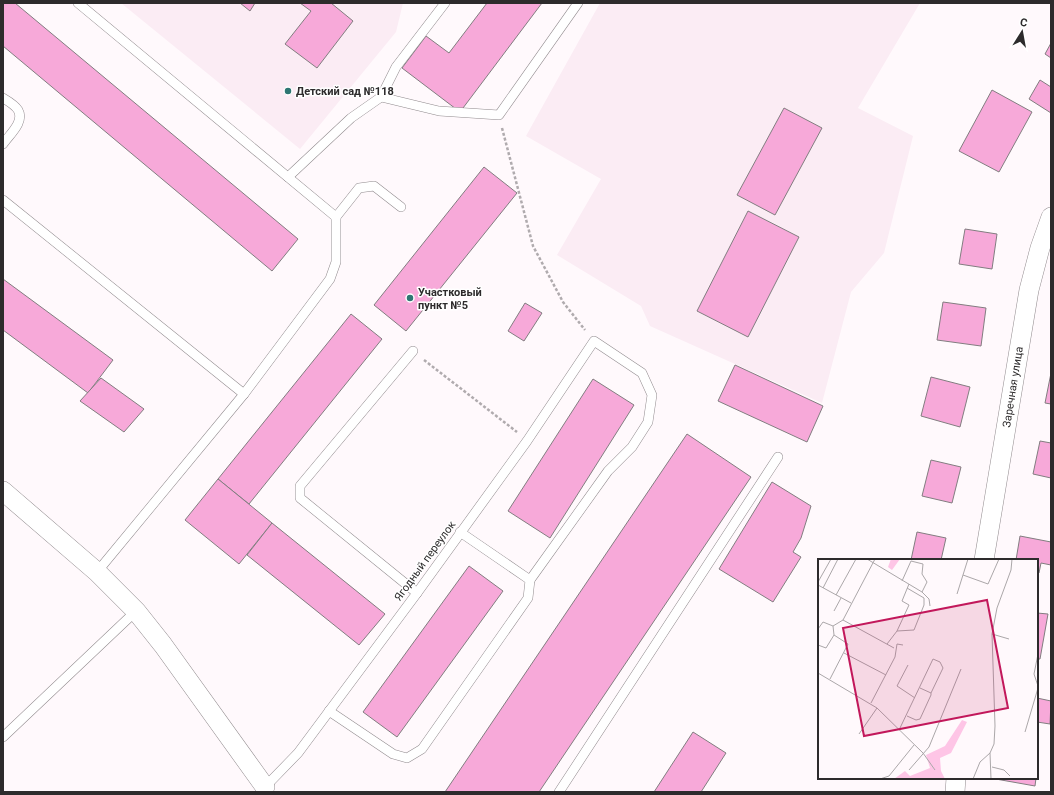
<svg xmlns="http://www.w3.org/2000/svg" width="1054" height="795" font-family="Roboto,sans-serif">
	<rect width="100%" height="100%" fill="#fff9fc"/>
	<!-- built -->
	<g fill="#fbecf4">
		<polygon points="121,3 403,3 396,32 300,149"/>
		<polygon points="600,3 920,3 858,108 913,136 884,253 851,292 822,403 650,326 641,306 557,255 601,179 526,136"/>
	</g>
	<!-- building -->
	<g fill="#f7a9d9" stroke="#827d80">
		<polygon points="3,3 15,3 298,239 272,271 3,46"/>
		<polygon points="240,3 255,3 250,11"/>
		<polygon points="300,3 331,3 353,21 317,68 285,44 311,11"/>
		<polygon points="487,3 542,3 460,112 402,68 426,36 449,53"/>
		<polygon points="1051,43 1051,58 1045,54"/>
		<polygon points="1040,80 1051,87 1051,113 1029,99"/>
		<polygon points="992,90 1032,112 999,172 959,151"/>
		<polygon points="784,108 822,128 775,215 737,195"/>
		<polygon points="484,167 517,193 406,331 374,305"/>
		<polygon points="748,211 799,237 748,337 697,311"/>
		<polygon points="965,229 997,234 992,269 959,264"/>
		<polygon points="3,279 113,360 88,393 3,330"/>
		<polygon points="943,302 986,308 981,346 937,340"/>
		<polygon points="525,303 542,313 524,341 508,331"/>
		<polygon points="351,314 382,339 249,504 218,479"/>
		<polygon points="735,365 823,406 807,442 718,401"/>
		<polygon points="1051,373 1051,404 1045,403"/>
		<polygon points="931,377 970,387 960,427 921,416"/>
		<polygon points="101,378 144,409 124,432 80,401"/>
		<polygon points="593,379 634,405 550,538 508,511"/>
		<polygon points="687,434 751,477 539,792 445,792"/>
		<polygon points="1040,441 1051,443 1051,478 1033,474"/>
		<polygon points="931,460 961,467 952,503 922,496"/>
		<polygon points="218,479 272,523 239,564 185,520"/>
		<polygon points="772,482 811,506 801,538 793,552 801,557 773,602 719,569"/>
		<polygon points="272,523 385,614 359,645 247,555"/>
		<polygon points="917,532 946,538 941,560 911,560"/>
		<polygon points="1020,536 1051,542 1051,565 1041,563 1039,573 1037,572 1037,560 1016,560"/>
		<polygon points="469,566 503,591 397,737 363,712"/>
		<polygon points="1037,613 1048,614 1040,659 1037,659"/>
		<polygon points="1037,698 1051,701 1050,724 1037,722"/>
		<polygon points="693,732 726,753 701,792 654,792"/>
		<polygon points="990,778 1036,778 1035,786"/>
	</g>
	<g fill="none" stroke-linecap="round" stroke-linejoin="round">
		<defs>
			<g id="service">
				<polyline points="78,3 336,217"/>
				<polyline points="381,97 439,111 499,115 578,3"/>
				<path d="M 3,98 C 8,101 15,105 18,110 C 25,122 9,135 3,144"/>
				<polyline points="288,177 351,118 381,97 396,67 445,3"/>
				<polyline points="3,200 244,394"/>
				<polyline points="413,351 300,486 300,498 417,593"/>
				<polyline points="97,572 244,394 330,279 336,262 336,217 359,188 374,186 401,207"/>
				<polyline points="329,711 393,754 407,758 422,749 528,598 530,580 460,532"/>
				<polyline points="3,737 136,611"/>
				<polyline points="265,788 265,787 298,753 417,593 527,441 594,341 642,373 652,395 648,422 632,447 608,471 530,580"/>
				<polyline points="559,792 778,457"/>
			</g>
			<g id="minor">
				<polyline points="3,491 97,572 136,611 163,645 265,787"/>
				<polyline points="984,560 1029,290 1040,248 1051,217"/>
				<polyline points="955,792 956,778"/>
			</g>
		</defs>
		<!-- service casing -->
		<use href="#service" stroke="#918b8e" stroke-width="10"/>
		<!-- minor casing -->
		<use href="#minor" stroke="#918b8e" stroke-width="20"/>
		<!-- path -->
		<g stroke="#b0abae" stroke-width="2.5" stroke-dasharray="3 2" stroke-linecap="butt">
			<polyline points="502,128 533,246 563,302 585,330"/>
			<polyline points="424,360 517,432"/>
		</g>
		<!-- service -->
		<use href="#service" stroke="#fff" stroke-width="9"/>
		<!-- minor -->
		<use href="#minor" stroke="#fff" stroke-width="19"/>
	</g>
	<!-- markers -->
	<g fill="#2d7672" stroke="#fff" stroke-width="1.5">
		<circle cx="288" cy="91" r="4"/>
		<circle cx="410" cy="298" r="4"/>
	</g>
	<g text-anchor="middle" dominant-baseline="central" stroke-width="3" stroke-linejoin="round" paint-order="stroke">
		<!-- poi labels -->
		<g font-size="11" font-weight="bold" fill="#2d2b2c" stroke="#fff" text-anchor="start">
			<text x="296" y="91">Детский сад №118</text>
			<text x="418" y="292">Участковый<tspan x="418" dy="13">пункт №5</tspan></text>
		</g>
		<!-- street labels -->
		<g font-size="11" fill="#2d2b2c" stroke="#fff">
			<text transform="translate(1013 387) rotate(-81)">Заречная улица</text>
			<text transform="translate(425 561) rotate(-54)">Ягодный переулок</text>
		</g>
	</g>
	<!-- overview -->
	<g transform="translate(818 559)">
		<rect width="220" height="220" fill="#fff9fc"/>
		<path d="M 73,0 L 82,0 L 74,11 L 70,8 ZM 144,161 L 149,163 L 133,194 L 122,199 L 123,212 L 127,220 L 76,220 L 87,212 L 92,217 L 112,209 L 108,196 L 127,187 Z" fill="#fec5e6"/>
		<path fill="none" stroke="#aba7a9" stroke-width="1" d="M 49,0 L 104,33 L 111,40 L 112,47M 145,16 L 170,25 L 181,0M 84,22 L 93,2 L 105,5 L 104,15 L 109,23 L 104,33M 0,23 L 13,0M 0,26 L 33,44M 5,29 L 20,0M 139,35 L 150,0M 18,36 L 38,0M 16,52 L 23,39M 25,61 L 76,89M 0,70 L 5,63 L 15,67 L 25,61 L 57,0M 79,72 L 96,71 L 106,46 L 106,39 L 89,29M 174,75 L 191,80M 69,85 L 79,72 L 91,46 L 84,42 L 91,25M 0,86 L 8,89 L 16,76 L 15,67M 26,94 L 68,116M 220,95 L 216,115 L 220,127M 90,106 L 79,127 L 97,139M 0,114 L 59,149 L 105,194 L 117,211M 12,120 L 30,85 L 16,76M 53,144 L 77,98 L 79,85 L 85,86M 89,157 L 98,161 L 102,160 L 113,136 L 113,134 L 102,129M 82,169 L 115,100 L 122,103 L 125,109 L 113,134M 207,173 L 220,129M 41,175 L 59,149M 172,194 L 176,185 L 177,167 L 174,75 L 179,49 L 193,11 L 194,0M 174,208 L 186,211 L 192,217M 91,211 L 111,188 L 143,110M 62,220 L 71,217 L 96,186M 155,220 L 162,203 L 172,194 L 173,220"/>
		<path fill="#c2185b" fill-opacity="0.15" stroke="#c2185b" stroke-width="2" d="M 169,41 L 190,149 L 46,177 L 25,69 Z"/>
		<rect width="220" height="220" fill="none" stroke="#2d2b2c" stroke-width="2"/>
	</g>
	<!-- border -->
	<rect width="1054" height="795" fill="none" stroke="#2d2b2c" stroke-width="8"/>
	<!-- north arrow -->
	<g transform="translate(1022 32) rotate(11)" stroke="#ffffff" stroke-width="3" paint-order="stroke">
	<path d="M0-3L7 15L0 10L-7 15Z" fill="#2d2b2c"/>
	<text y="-6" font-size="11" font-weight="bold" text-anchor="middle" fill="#2d2b2c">С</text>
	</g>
</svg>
